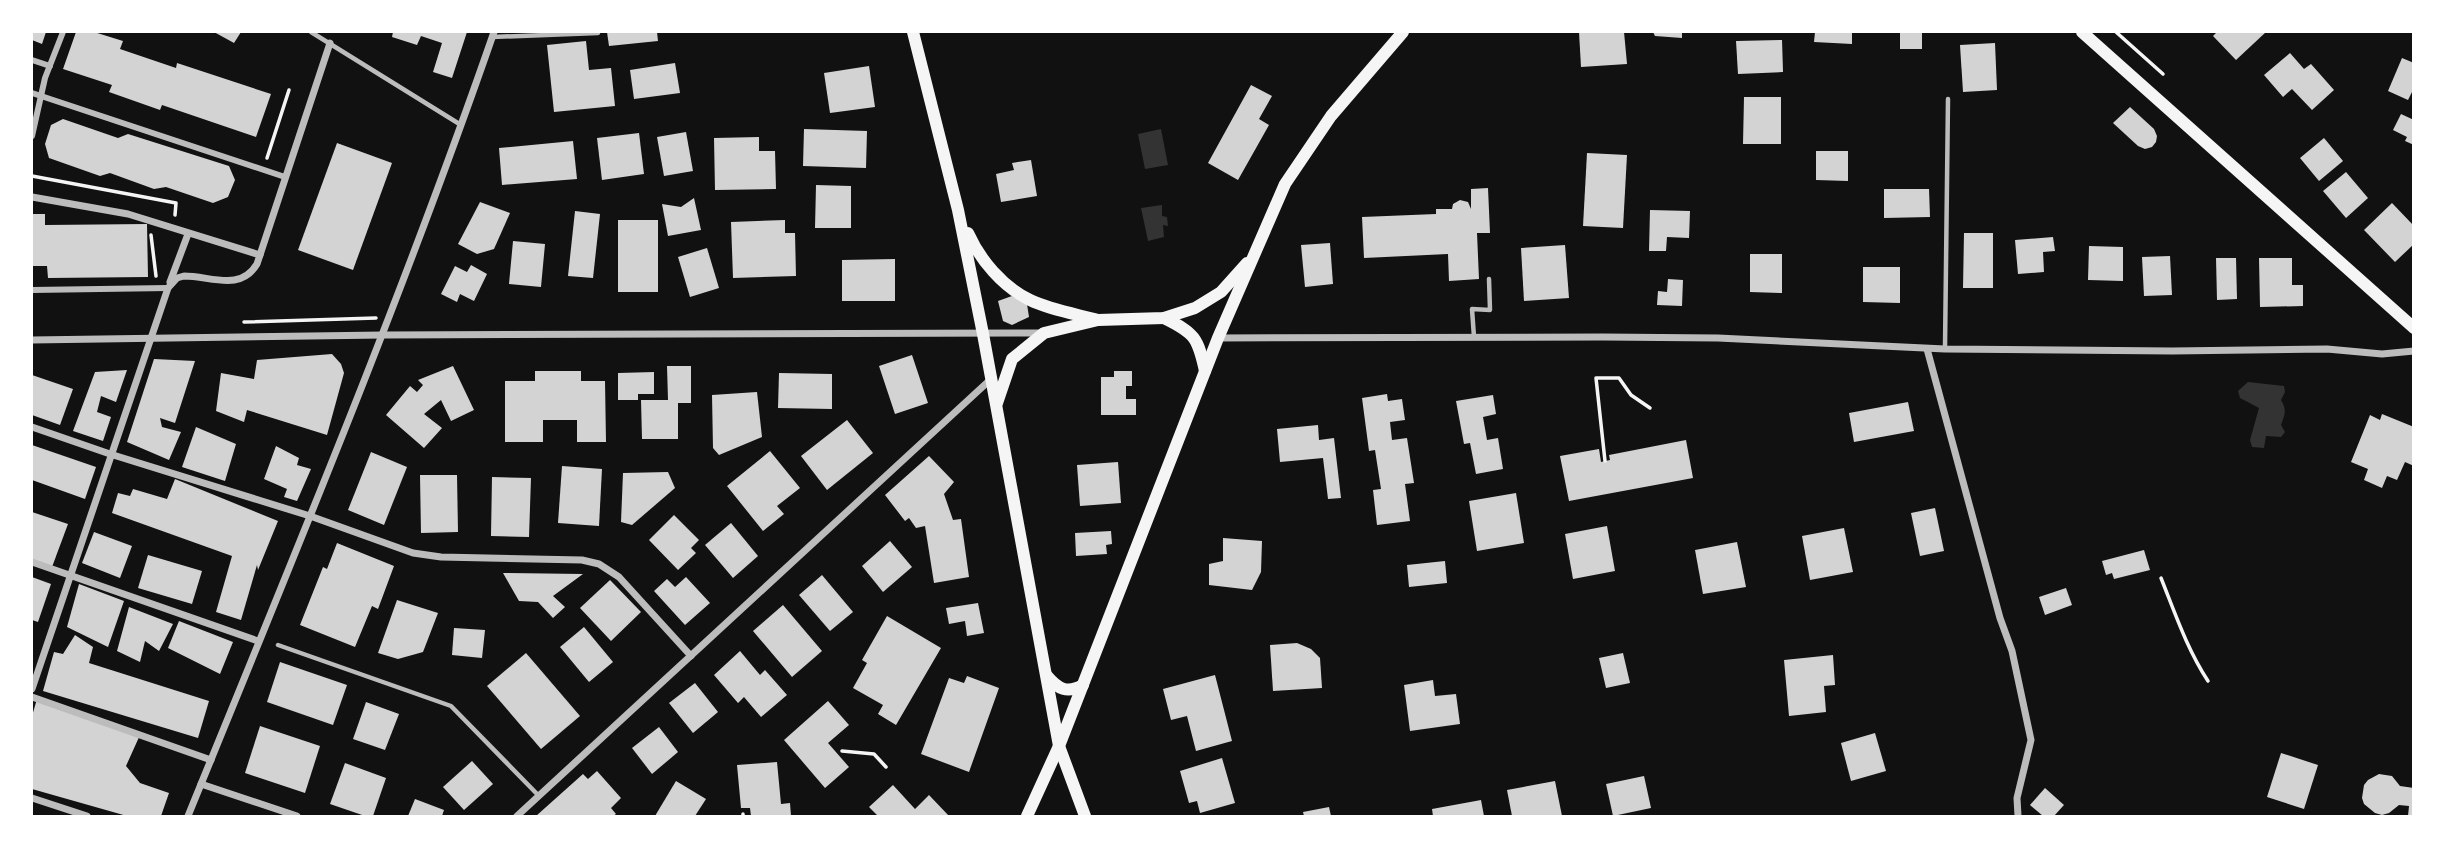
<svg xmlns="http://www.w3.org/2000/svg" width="2445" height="848" font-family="'Archivo Narrow',sans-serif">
	<rect width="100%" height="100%" fill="#111"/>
	<!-- water -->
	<g fill="#333">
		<polygon points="1161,129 1168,165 1145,169 1138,134"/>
		<polygon points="1162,205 1162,216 1167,217 1168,226 1163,225 1164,237 1148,241 1141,208"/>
		<path d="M 2248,382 L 2284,386 L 2285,392 L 2281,400 C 2287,410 2285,414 2281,425 L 2285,432 L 2281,437 L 2266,436 L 2264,448 L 2252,447 L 2250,440 L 2259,408 L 2240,398 L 2238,391 Z"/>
	</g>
	<!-- building -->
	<g fill="#d3d3d3">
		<polygon points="32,32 46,32 42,44 32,40"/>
		<polygon points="76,32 94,32 123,41 120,49 176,68 177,63 271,94 256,137 162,105 160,110 109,92 112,85 63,69"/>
		<polygon points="214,32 241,32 234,43"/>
		<polygon points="393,32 467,32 452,78 433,72 442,43 421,36 417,45 392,37"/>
		<polygon points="607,32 657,32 658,41 609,46"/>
		<polygon points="1579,32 1624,32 1627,64 1581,67"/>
		<polygon points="1653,32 1682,32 1682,38 1655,36"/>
		<polygon points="1815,32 1852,32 1852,44 1814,42"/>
		<rect x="1900" y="32" width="22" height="17"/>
		<polygon points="2217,32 2266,32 2236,60 2213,36"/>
		<polygon points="1782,40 1783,72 1738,74 1736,41"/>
		<polygon points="586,41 589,70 611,68 615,106 554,112 547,45"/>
		<polygon points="1995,43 1997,90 1963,92 1960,45"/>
		<polygon points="2290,53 2304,69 2311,64 2334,90 2312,110 2292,89 2283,97 2264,75"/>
		<polygon points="2402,58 2414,63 2414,88 2408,100 2388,91"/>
		<polygon points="675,63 680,93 634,99 630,70"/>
		<polygon points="869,66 875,107 830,113 824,73"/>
		<polygon points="1251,85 1272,96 1259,119 1269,125 1238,180 1208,163"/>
		<polygon points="1744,97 1781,97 1781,144 1743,144"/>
		<polygon points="2130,107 2154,129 2157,136 2156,142 2152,147 2145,149 2138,146 2113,123"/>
		<polygon points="2401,114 2414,120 2414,145 2405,141 2407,137 2393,130"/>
		<polygon points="63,119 118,138 128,134 229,166 235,180 228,197 213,203 166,187 154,189 110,173 100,176 49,158 45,144 51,125"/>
		<polygon points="804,129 867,131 866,168 803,166"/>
		<polygon points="686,132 693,171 664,176 657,137"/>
		<polygon points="639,133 644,174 602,180 597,138"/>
		<polygon points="759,137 759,151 775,151 776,189 715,190 714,138"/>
		<polygon points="2324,138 2343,161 2319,181 2300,158"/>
		<polygon points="573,141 577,179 502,185 499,148"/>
		<polygon points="337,143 392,163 353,270 298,250"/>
		<polygon points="1816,151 1848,151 1848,181 1816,180"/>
		<polygon points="1587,153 1627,155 1623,228 1583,226"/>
		<polygon points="1031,160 1037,196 1001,202 996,174 1014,170 1012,163"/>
		<polygon points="2346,172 2368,198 2346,218 2323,191"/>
		<polygon points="816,185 851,186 851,228 815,228"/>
		<polygon points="1488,188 1490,233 1477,233 1479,279 1449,281 1448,254 1364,258 1362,217 1436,214 1436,209 1452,209 1453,204 1460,200 1468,202 1471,209 1471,189"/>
		<polygon points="1884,189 1929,189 1930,217 1884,218"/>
		<polygon points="694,198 701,230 668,236 662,204 681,207"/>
		<polygon points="480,202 510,213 494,249 477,254 458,244"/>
		<polygon points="2392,203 2414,226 2414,244 2395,262 2364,230"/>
		<polygon points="1650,210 1690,211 1689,238 1667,237 1666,251 1649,251"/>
		<polygon points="575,211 600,214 593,278 568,276"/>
		<polygon points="32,214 45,214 45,225 147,224 148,277 48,278 47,266 32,266"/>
		<rect x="618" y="220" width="40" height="72"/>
		<polygon points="785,220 785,233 795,233 796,276 733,278 731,222"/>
		<polygon points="1964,233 1993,233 1993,288 1963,288"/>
		<polygon points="2053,237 2055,251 2043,252 2044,272 2018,274 2015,240"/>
		<polygon points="513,241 545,244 541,287 509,284"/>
		<polygon points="1330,243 1333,284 1305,287 1301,245"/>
		<polygon points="1565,245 1569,298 1524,301 1521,248"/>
		<polygon points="2089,246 2123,247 2123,281 2088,280"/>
		<polygon points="707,248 719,288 690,297 678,257"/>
		<polygon points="1750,254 1782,254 1782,293 1750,292"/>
		<polygon points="2170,256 2172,295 2144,296 2142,257"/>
		<polygon points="2216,258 2236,258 2237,299 2217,300"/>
		<polygon points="2259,258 2292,258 2292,285 2303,285 2303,306 2260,307"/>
		<polygon points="895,259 895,301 842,301 842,260"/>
		<polygon points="471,265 487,274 474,301 460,294 457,302 441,294 455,266 467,272"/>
		<polygon points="1863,267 1900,267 1900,303 1863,302"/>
		<polygon points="1668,279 1683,280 1682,306 1657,305 1658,291 1667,292"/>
		<polygon points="1012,296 1027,304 1029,317 1012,325 1003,321 998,301"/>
		<polygon points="332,354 341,364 344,373 327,435 247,410 244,422 216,411 221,373 254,379 257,360"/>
		<polygon points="912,355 928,403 895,414 879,366"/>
		<polygon points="154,359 195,361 175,423 160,418 162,427 181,432 169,460 127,442"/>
		<polygon points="453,366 474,410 451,421 441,400 424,414 442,428 424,448 386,415 410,386 417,392 423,385 418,380"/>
		<polygon points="667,366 691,366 691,403 678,403 678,439 642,439 641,400 668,400"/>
		<polygon points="127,370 116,402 101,396 97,412 111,417 103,441 73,431 95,372"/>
		<polygon points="535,371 581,371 581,381 605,381 606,442 577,442 577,420 543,420 543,442 505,442 505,381 535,381"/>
		<polygon points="1114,371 1132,371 1132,386 1126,386 1126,399 1136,399 1136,415 1101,415 1101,377 1114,377"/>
		<polygon points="654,372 654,394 638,394 638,400 618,400 618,373"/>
		<polygon points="779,373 832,374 832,409 778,408"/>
		<polygon points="32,375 73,389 60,425 32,415"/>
		<polygon points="757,392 762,437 719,455 713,448 712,395"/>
		<polygon points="1387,394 1388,401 1402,399 1405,420 1390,422 1392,440 1407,438 1414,483 1405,484 1410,521 1377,525 1373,490 1381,489 1375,450 1369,451 1362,398"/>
		<polygon points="1493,395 1496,414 1483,417 1487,440 1498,438 1503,469 1476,474 1470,443 1464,444 1456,401"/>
		<polygon points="1908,402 1914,431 1854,442 1849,413"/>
		<polygon points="2382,414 2414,427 2414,466 2405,462 2397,480 2387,476 2382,488 2364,480 2368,469 2351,462 2370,415 2380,420"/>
		<polygon points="847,420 873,453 827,490 801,456"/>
		<polygon points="1318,425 1319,440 1334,438 1341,498 1328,499 1323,458 1280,462 1277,429"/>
		<polygon points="196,427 236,444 225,481 182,467"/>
		<polygon points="1686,440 1693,478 1569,501 1560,456 1599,449 1601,462 1610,460 1609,455"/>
		<polygon points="32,445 96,467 85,499 32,480"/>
		<polygon points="276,446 299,458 297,465 311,469 297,501 284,497 287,489 264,479"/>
		<polygon points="770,451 800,488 777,506 784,514 763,531 727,486"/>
		<polygon points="371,452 407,467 384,525 348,510"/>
		<polygon points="929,456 954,482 944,494 953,520 961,519 969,577 934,583 925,526 916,528 909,518 905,521 885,495"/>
		<polygon points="1118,462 1121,503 1080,506 1077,465"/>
		<polygon points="562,466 602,469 599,526 558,523"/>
		<polygon points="668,472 675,488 632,525 621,522 623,473"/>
		<polygon points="420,475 457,475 458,532 421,533"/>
		<polygon points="492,477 531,478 529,537 491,536"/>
		<polygon points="175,479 278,521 258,570 257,565 241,620 216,612 232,556 112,513 118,493 130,496 133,489 167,499"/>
		<polygon points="1516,493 1524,543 1477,551 1469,501"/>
		<polygon points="1935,508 1944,551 1920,556 1911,513"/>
		<polygon points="32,512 68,524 52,567 32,559"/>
		<polygon points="674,515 699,540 691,548 696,553 678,570 649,540"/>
		<polygon points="731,523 758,556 733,578 705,545"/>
		<polygon points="1607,526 1615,571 1573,579 1565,534"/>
		<polygon points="1844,528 1853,572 1810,580 1802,536"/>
		<polygon points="1111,531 1112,544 1106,545 1107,554 1076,556 1075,533"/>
		<polygon points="94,532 132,546 120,578 82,563"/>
		<polygon points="1223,538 1262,541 1261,572 1252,590 1209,585 1209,564 1223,561"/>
		<polygon points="890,541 912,567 883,592 862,566"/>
		<polygon points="1737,542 1746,587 1703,594 1695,550"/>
		<polygon points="337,543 394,566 378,609 372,606 355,647 300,625 323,567 327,569"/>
		<polygon points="2144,550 2150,570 2114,579 2112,573 2106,575 2102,561"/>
		<polygon points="148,555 202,571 192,604 138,588"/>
		<polygon points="1445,561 1447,583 1409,587 1407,565"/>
		<polygon points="503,573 583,574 553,596 565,607 553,618 538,602 519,601"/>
		<polygon points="822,575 853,612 830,631 799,595"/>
		<polygon points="32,577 51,584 38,622 32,620"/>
		<polygon points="686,577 710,603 685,625 654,591 667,579 675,587"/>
		<polygon points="610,580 641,612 611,641 580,608"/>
		<polygon points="79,584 124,601 108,647 67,627"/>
		<polygon points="2066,588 2072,605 2045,615 2039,597"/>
		<polygon points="397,600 438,613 423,652 398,659 378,653"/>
		<polygon points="978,603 984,633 967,636 965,621 949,624 946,608"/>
		<polygon points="783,605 822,651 792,677 753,631"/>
		<polygon points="129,607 173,624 159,651 145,641 140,662 117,651"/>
		<polygon points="887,616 941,648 896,725 878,714 883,705 853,688 867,663 862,660"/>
		<polygon points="179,621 233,642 220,674 168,648"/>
		<polygon points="584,627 613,662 589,682 560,647"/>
		<polygon points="454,628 485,630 482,658 452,655"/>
		<polygon points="75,635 93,647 89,663 209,701 198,738 43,691 54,652 63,654"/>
		<polygon points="1297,643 1311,649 1320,658 1322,688 1273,691 1270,645"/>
		<polygon points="740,651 760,675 765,670 787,695 761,717 744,697 738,703 714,675"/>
		<polygon points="526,653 580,716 541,749 487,686"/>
		<polygon points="1623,653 1630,683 1606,688 1599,658"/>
		<polygon points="1833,655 1835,685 1824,686 1826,712 1789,716 1784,660"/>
		<polygon points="280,662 347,685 333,725 267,702"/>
		<polygon points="1215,675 1232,741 1196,751 1187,716 1171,720 1163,689"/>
		<polygon points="967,676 999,688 969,772 921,754 949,678 964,683"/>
		<polygon points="1433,680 1435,696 1456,694 1460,724 1410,731 1404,685"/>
		<polygon points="695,683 718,712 693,733 669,703"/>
		<polygon points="37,699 140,735 126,766 140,783 169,793 161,816 127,816 32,789 32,716"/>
		<polygon points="828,701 849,725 828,743 849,767 825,788 784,740"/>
		<polygon points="366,702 399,714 385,750 353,739"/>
		<polygon points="260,726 320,746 305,793 245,773"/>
		<polygon points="659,727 678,752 652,774 632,748"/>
		<polygon points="1875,733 1886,771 1851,781 1841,743"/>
		<polygon points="2281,753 2318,765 2304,809 2267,797"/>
		<polygon points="1222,758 1235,803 1200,813 1197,801 1189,803 1180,771"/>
		<polygon points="472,761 493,784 464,810 443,787"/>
		<polygon points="777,762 781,804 790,803 791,816 751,816 750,808 741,808 737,765"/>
		<polygon points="345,763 386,778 373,816 365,816 330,804"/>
		<polygon points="597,771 621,798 611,808 616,814 613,816 536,816 583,774 588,779"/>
		<polygon points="2379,774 2392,776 2400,786 2414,788 2414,816 2408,816 2409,806 2399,805 2389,813 2382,815 2375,813 2364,804 2362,798 2364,785 2368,780"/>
		<polygon points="1644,776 1651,808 1613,816 1606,784"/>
		<polygon points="676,781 706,799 695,816 655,816"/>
		<polygon points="1555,781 1562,816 1512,816 1507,790"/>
		<polygon points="893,785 915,809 929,795 949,816 878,816 869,807"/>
		<polygon points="2045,788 2064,805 2054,816 2043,816 2030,805"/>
		<polygon points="415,799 444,810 442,816 408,816"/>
		<polygon points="1481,800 1484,816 1433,816 1432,809"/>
		<polygon points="1329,807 1331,816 1304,816 1303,812"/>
	</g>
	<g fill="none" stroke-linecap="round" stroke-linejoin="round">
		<!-- path -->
		<g stroke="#f5f5f5" stroke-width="3.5">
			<polyline points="2116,32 2163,74"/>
			<polyline points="267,158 289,90"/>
			<polyline points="32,176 176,203 175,215"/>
			<polyline points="151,235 156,276"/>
			<polyline points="244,322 376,318"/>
			<polyline points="1605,461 1596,378 1619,378 1631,395 1650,408"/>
			<path d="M 2161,578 C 2175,613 2187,649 2208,681"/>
			<polyline points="842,751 874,754 886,767"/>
			<polyline points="743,814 743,816"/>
		</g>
		<!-- service -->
		<g stroke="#bcbcbc" stroke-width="4.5">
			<polyline points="311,32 461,125"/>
			<polyline points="492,37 598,33"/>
			<polyline points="1474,337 1472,309 1490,310 1489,279"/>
			<polyline points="1945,348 1948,99"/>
			<polyline points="278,645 451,706 539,796"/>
		</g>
		<!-- pedestrian -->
		<g stroke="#bcbcbc" stroke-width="6">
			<polyline points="32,60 50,66"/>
			<polyline points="32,93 285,177"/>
			<polyline points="32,136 45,78 63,32"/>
			<polyline points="32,290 168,288"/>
		</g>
		<!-- minor -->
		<g stroke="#bcbcbc" stroke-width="7">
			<polyline points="32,197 128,214 260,255"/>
			<polyline points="170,282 188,234"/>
			<polyline points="1218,338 1603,337 1718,338 1945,349 2172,351 2327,349 2382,354 2414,351"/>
			<polyline points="32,340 383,335 1044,333"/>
			<polyline points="1927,349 2000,618 2012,651 2031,740 2017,798 2018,816"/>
			<polyline points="32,427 110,454 310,516 413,553 441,557 582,560 599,564 619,577 691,656"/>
			<polyline points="32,562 258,641"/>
			<path d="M 32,689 L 168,288 L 177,278 L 184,276 C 211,276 240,292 257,264 L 330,43"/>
			<polyline points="32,697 211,760"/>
			<polyline points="201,784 297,816"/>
			<polyline points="32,798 87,816"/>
			<path d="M 188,816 C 294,556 402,297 494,32"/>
			<polyline points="517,816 991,379"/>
		</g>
		<!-- secondary -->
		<g stroke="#f5f5f5" stroke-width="12">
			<polyline points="913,32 958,210 983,334 1059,746 1085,816"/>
			<polyline points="2082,32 2414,328"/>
			<path d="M 968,233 C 980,260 1003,287 1030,300 C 1051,310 1076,314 1098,320"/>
			<path d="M 1164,318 C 1195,333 1198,338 1205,371"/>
			<polyline points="997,403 1012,359 1044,333 1098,320 1164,318 1195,308 1221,292 1247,263"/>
			<path d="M 1047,676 C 1058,689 1067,694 1083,685"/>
			<polyline points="1027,816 1059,746 1218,338 1285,184 1331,116 1403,32"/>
		</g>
	</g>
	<!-- border -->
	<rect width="2445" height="848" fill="none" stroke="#ffffff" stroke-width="66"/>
</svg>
